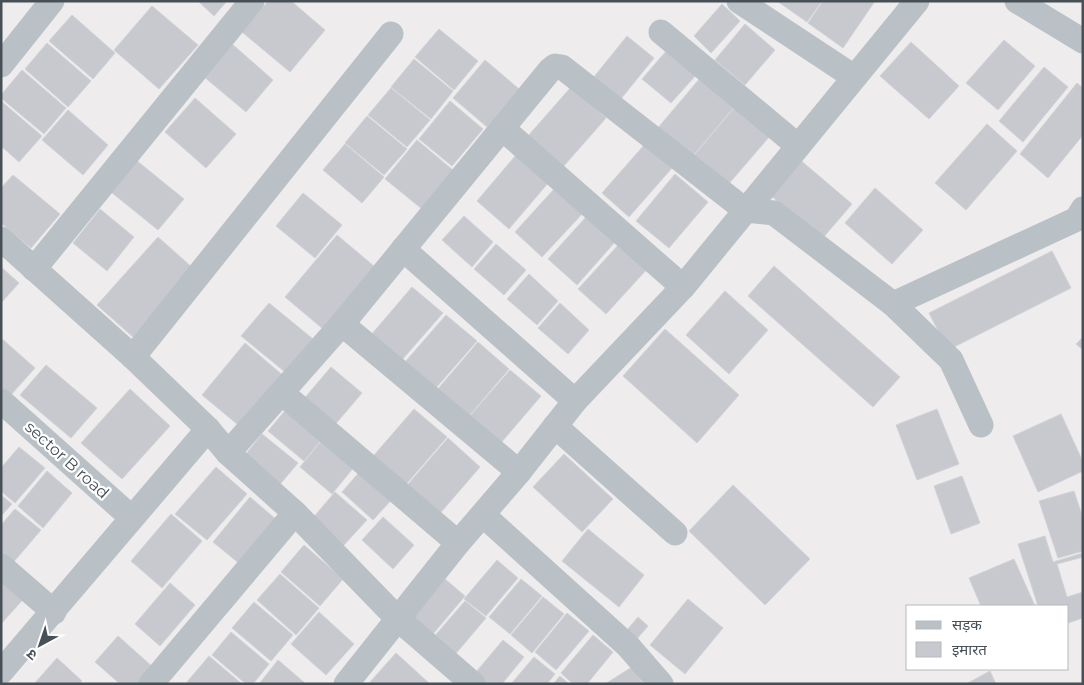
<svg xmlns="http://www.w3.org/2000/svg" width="1084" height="685" font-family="Montserrat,'Noto Sans Devanagari',sans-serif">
	<rect width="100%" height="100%" fill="#eeecec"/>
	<!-- building -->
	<g fill="#c7c9ce" stroke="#d0d3d7">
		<polygon points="198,1 227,1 214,16"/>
		<polygon points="268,1 291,1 325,30 290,72 242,32"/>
		<polygon points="777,1 822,1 807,22"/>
		<polygon points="823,1 875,1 843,48 808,23"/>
		<polygon points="722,4 740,21 711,53 694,36"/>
		<polygon points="152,6 198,45 159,89 114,50"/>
		<polygon points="72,15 115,53 93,79 49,41"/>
		<polygon points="745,24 775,50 745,85 715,60"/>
		<polygon points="439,29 478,61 454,90 415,57"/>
		<polygon points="627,36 654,58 616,105 589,83"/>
		<polygon points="1004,40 1035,66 998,110 966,83"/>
		<polygon points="911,42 959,86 929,119 880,76"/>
		<polygon points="47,43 91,81 68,107 25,69"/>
		<polygon points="231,43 273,80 246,112 203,76"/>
		<polygon points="668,49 697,74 671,103 642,79"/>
		<polygon points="414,59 453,91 431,119 391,87"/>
		<polygon points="485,60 519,89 487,127 453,98"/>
		<polygon points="1044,67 1068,87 1023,142 999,121"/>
		<polygon points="22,70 66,108 44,134 1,98 1,95"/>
		<polygon points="701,77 735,106 691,158 657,129"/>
		<polygon points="1077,83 1083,88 1083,135 1048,178 1020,154"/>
		<polygon points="571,87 606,118 563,167 528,136"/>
		<polygon points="391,88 430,120 407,147 368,115"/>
		<polygon points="195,98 236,134 206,168 165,132"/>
		<polygon points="1,101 42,136 19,162 1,146"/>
		<polygon points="450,101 483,129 452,166 419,139"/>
		<polygon points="735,107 770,136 726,187 692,158"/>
		<polygon points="68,110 108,145 83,175 42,140"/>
		<polygon points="367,116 407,149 384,175 345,143"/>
		<polygon points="987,124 1017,151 966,210 935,183"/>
		<polygon points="417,140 454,171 422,209 385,179"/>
		<polygon points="345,144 384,177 362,203 323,170"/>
		<polygon points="645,144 672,168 629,217 602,193"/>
		<polygon points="516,155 549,182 509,229 477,201"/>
		<polygon points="799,159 852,204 822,239 769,194"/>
		<polygon points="136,160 184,199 158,230 111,192"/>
		<polygon points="675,174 708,202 669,248 636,221"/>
		<polygon points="13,175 60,214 31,248 1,223 1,188"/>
		<polygon points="555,188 583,213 542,257 515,232"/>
		<polygon points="875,188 923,230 892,264 845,223"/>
		<polygon points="303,193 342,225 315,258 276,226"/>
		<polygon points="100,209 134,237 107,271 73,243"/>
		<polygon points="464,216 493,242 472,267 442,240"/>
		<polygon points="586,217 615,242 577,285 548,259"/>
		<polygon points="337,235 375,267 323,329 285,297"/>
		<polygon points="158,237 194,269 133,337 97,305"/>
		<polygon points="621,242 649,267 606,314 578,289"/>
		<polygon points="496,244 526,270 504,295 474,269"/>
		<polygon points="1052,251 1071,288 948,350 929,313"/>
		<polygon points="774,266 900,377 873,407 748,296"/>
		<polygon points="1,267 19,283 1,303"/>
		<polygon points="529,274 558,301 537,325 507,299"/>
		<polygon points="412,287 443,313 401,361 371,335"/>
		<polygon points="725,291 768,330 729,374 686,335"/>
		<polygon points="269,303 313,339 285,372 241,336"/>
		<polygon points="560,303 589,330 568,354 538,328"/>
		<polygon points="446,315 477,341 435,389 405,362"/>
		<polygon points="665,329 739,395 697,443 623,376"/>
		<polygon points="1083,337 1083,350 1076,344"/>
		<polygon points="1,338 35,368 10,396 1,389"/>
		<polygon points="478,342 509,369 468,417 437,390"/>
		<polygon points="245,343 286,378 243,429 202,395"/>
		<polygon points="46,365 97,408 71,438 20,395"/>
		<polygon points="331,367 362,393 333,427 302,401"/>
		<polygon points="510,370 541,396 500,444 469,417"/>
		<polygon points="130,389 170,426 122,479 81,443"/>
		<polygon points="289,406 325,435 304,461 268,431"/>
		<polygon points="414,409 447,437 402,489 369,461"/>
		<polygon points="937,409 959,464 917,480 896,425"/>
		<polygon points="1061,414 1083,462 1083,471 1038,492 1013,436"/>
		<polygon points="262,434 298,463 276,489 241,460"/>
		<polygon points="327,434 359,461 332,494 300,467"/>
		<polygon points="448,438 480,467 436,518 403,490"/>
		<polygon points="19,447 45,468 15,503 1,491 1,468"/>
		<polygon points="564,454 613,499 582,532 533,487"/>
		<polygon points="216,467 247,494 207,540 175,514"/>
		<polygon points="363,468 395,496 373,520 342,492"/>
		<polygon points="47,471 72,493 43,528 18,506"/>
		<polygon points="962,476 980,523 951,534 934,486"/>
		<polygon points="733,485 810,559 765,605 689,531"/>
		<polygon points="1074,491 1083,518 1083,551 1058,558 1039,501"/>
		<polygon points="335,492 367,520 343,546 312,519"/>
		<polygon points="1,495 12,504 1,516"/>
		<polygon points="250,497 278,521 241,565 213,542"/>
		<polygon points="15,509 41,530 11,565 1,556 1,525"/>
		<polygon points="171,514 202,541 162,588 131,561"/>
		<polygon points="383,517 414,545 393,569 362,540"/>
		<polygon points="588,529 644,575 619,607 562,561"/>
		<polygon points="1045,536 1053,562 1083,553 1083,557 1057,564 1067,597 1083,592 1083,618 1068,623 1068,606 1038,606 1018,544"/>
		<polygon points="304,545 343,579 320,606 281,572"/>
		<polygon points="1014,559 1035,606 981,606 969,578"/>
		<polygon points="497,560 518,578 486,616 464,599"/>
		<polygon points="280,574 319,608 296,635 257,600"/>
		<polygon points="1,577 26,596 1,624"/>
		<polygon points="445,579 465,596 433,634 413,617"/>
		<polygon points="521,579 542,596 510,634 489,617"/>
		<polygon points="170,583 195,605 160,646 135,624"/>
		<polygon points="543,597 564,614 532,653 511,635"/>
		<polygon points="688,599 723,628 685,674 650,645"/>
		<polygon points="465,601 486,618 453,657 432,639"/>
		<polygon points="254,602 293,635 271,661 232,628"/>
		<polygon points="319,612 354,644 326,675 291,644"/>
		<polygon points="567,613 589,631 556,670 535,652"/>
		<polygon points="638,617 648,626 631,646 621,637"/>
		<polygon points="231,632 269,664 253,684 246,684 212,655"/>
		<polygon points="593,635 613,652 587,684 573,684 561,673"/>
		<polygon points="118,636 155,669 141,684 120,684 95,662"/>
		<polygon points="503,640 524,657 502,684 478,684 471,678"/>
		<polygon points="396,653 430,684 372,684 370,682"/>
		<polygon points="209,656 242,684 189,684 187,682"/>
		<polygon points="534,657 555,674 547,684 511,684"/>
		<polygon points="57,658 82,681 79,684 34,684"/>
		<polygon points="278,660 306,684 259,684"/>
		<polygon points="632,667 643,684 605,684"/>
		<polygon points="990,671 996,684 966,684"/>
		<polygon points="560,676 569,684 553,684"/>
	</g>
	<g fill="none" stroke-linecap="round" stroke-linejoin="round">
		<!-- street -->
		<g stroke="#b9c1c7" stroke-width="25">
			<polyline points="739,1 854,77"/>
			<polyline points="1017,1 1083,41"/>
			<polyline points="661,32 798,146"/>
			<polyline points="1,65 52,1"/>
			<polyline points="502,128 683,287"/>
			<polyline points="1,239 133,357 208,429 228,453 295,513 398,619 473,684"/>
			<polyline points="403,249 575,401"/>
			<polyline points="34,269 252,1"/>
			<polyline points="893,304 1077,219 1083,209"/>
			<polyline points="342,324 519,472"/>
			<polyline points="133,357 391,34"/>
			<polyline points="282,393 458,543"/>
			<polyline points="1,401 132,518"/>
			<polyline points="555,426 675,533"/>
			<polyline points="228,453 342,324 550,70 555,66 562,67 745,210 774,213 893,304 951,360 981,425"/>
			<polyline points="483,515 628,646 661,684"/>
			<polyline points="1,566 54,612"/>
			<polyline points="1,672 208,429"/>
			<polyline points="151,684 295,513"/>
			<polyline points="346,684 458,543 519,472 575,401 683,287 917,1"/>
		</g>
	</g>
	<g text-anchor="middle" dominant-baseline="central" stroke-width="4.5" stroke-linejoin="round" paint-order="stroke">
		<!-- street labels -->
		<g font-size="16" fill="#475057" stroke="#fff">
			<text transform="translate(67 460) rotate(42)">sector B road</text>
		</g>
	</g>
	<!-- border -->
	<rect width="1084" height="685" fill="none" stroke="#475057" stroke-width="5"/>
	<!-- legend -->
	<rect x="906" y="605" width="162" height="65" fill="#ffffff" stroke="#b5b9bc"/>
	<rect x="916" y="621" width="25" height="8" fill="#b9c1c7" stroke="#b5b9bc"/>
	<text x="952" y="630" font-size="15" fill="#475057">सड़क</text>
	<rect x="916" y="642" width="25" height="15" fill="#c7c9ce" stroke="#b5b9bc"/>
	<text x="952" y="655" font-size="15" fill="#475057">इमारत</text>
	<!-- north arrow -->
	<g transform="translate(40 645) rotate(220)" stroke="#ffffff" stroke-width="4" paint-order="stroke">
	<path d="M0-4L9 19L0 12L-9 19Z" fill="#475057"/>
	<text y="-8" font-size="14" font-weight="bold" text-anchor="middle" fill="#475057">उ</text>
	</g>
</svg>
